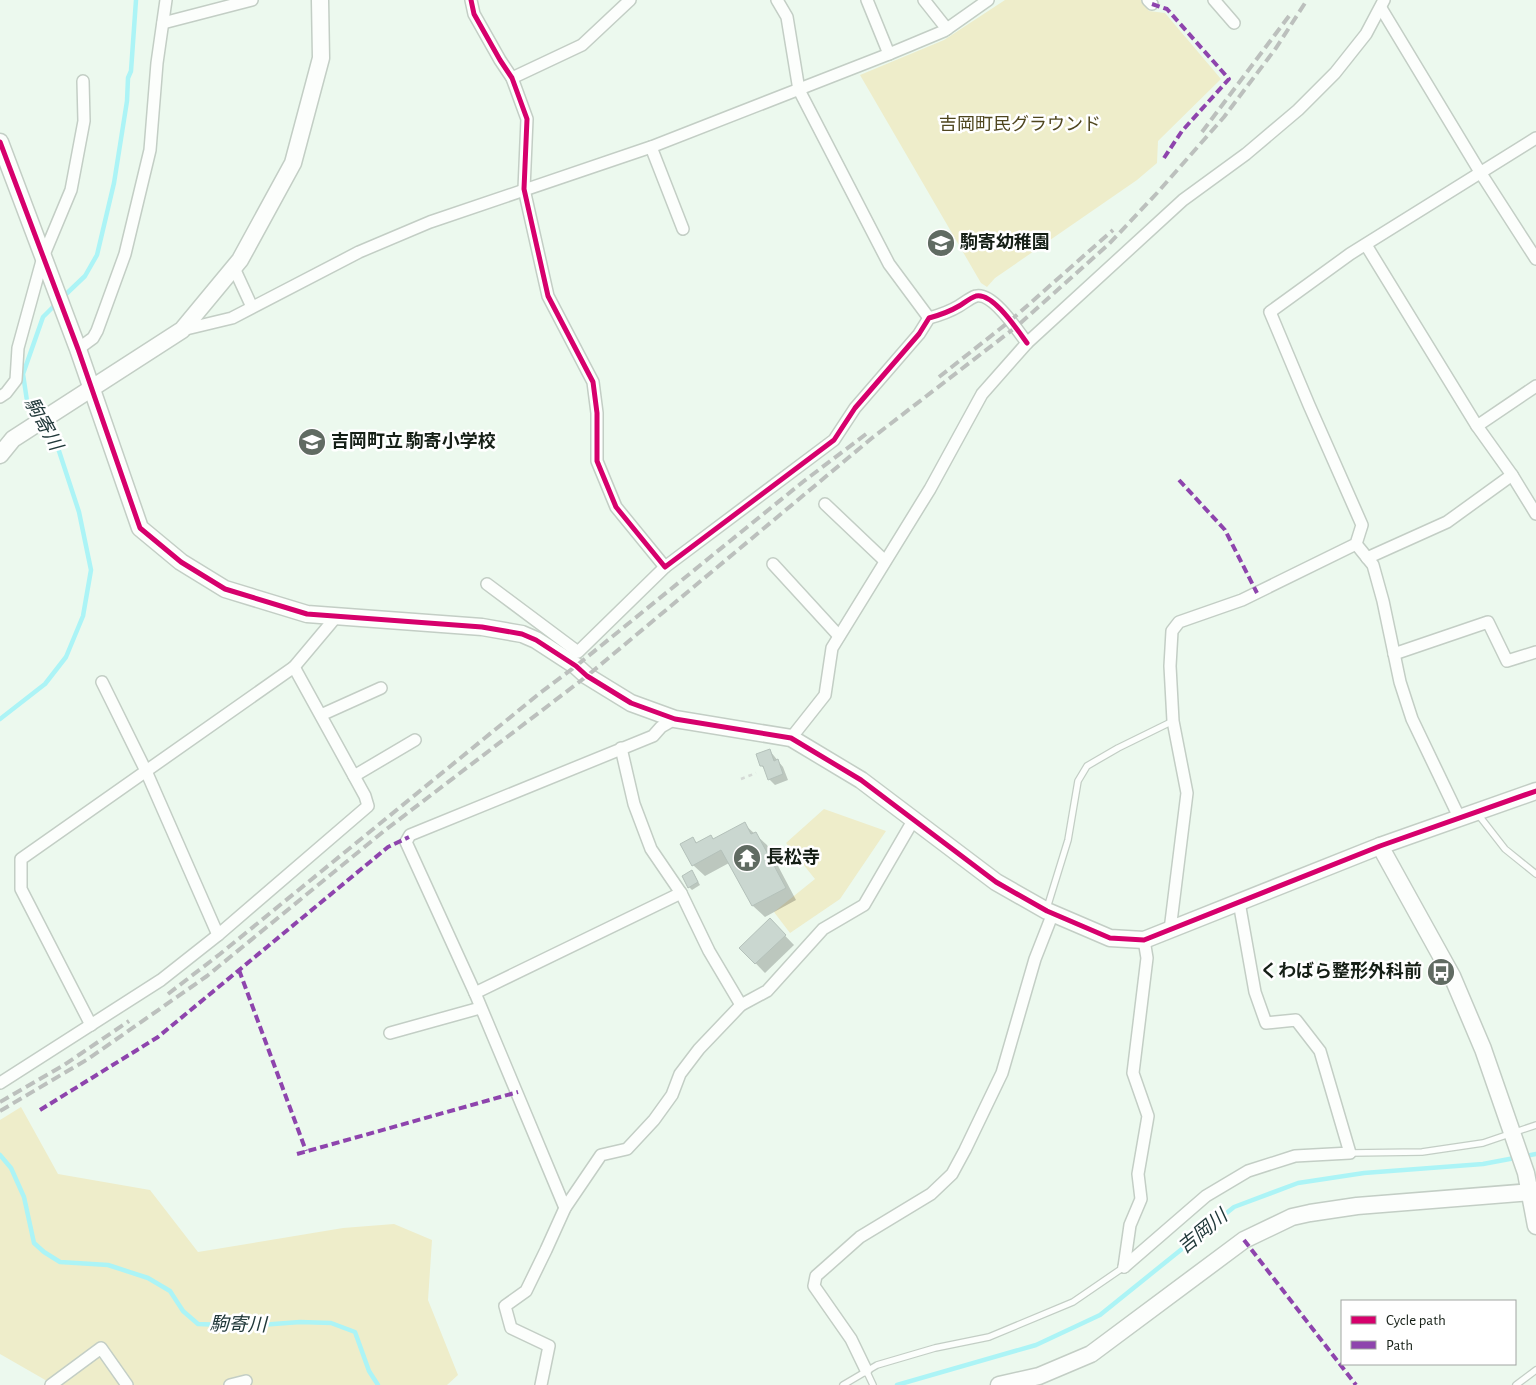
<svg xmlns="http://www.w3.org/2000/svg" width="1536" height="1385" font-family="'Alegreya Sans','Noto Sans JP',sans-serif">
	<rect width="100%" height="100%" fill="#ecf9ee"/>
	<!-- green -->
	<g fill="#eeedca">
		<polygon points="1005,0 1141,0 1149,11 1165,13 1221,79 1158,141 1157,163 1137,180 995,278 987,287 981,283 860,75 944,40"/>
		<polygon points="824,809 886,831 840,899 790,933 774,912 815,879 786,843"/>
		<polygon points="21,1107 58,1174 150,1190 198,1252 343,1228 394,1224 432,1240 428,1300 458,1375 447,1385 54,1385 0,1354 0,1120"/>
	</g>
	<!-- shadow -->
	<g fill="#0003">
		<polygon points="770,751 783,767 788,780 775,785 769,779 765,770 762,766"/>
		<polygon points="744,824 767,845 796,900 765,917 753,906 729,863 705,876 693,865 692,838 697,843 710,836 714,840"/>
		<polygon points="694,874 700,885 692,890 689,887"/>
		<polygon points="770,920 794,945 765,973 741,948"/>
	</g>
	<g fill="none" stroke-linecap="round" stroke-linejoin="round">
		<!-- stream -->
		<g stroke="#acf4f6" stroke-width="4.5">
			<polyline points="63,297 85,276 97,255 114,183 127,101 128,78 131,71 136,0"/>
			<polyline points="0,719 45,684 66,657 83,616 91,570 79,512 58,448 27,401 23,374 43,317 57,303"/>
			<polyline points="0,1155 11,1168 24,1197 34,1243 44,1252 60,1262 108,1265 148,1278 170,1291 183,1311 198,1324 249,1326 300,1322 331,1323 355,1332 369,1371 378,1385"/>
			<polyline points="897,1385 1036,1345 1100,1315 1234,1207 1298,1183 1364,1173 1483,1164 1536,1154"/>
		</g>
	</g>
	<!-- building -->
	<g fill="#cad7d0" stroke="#b4c1ba">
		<polygon points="770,749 774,761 778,759 783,774 768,780 763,766 760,766 756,754"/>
		<polygon points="745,822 751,834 756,832 786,888 752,906 721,850 692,866 680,844 693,837 696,843 711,835 713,839"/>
		<polygon points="692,870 698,882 688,888 682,876"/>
		<polygon points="770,918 786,935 755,964 739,948"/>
	</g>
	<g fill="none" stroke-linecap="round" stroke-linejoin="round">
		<defs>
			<g id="lane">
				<polyline points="1477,813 1505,849 1536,874"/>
				<polyline points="1047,908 1068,840 1078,781 1087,766 1118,748 1173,721"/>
				<polyline points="1350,1153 1422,1152 1483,1143 1536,1125"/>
				<polyline points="866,1370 873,1385"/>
				<polyline points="843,1385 877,1365 935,1348 989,1337 1073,1302 1124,1267"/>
				<polyline points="1516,1385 1536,1370"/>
			</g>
			<g id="street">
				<path d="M 471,0 L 474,14 L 500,60 L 512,78 L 527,119 L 524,189 L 548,296 L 593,382 L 597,413 L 597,461 L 616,507 L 665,567 L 834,440 L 855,408 L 919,334 L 929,318 C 940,315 949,312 959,306 C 964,303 970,298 976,296 C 993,292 1018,331 1027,343"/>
				<polyline points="777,0 787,17 799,90 889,264 929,318"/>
				<polyline points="867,0 889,54"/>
				<polyline points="924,0 947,29"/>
				<polyline points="1148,0 1152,4"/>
				<polyline points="1214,0 1234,23"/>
				<polyline points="1381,8 1480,172 1536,259"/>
				<polyline points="163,23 252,0"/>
				<polyline points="512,78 582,45 630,0"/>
				<polyline points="651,147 683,229"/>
				<polyline points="1366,245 1477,426 1512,475 1536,514"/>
				<polyline points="234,268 252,307"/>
				<polyline points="182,330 232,318 359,252 430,222 651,147 889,54 944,31 988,0"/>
				<polyline points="78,349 93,338 97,331 125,254 150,150 157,63 166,0"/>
				<polyline points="0,397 6,393 16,380 18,348 43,257 71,190 84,121 83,81"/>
				<polyline points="1477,426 1536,386"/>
				<polyline points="825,504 885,561"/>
				<polyline points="1356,544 1373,565 1383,601 1400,682 1412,719 1459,817"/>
				<polyline points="1367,558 1447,522 1512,475"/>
				<polyline points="773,564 839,636"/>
				<polyline points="487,584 578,652 665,567"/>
				<polyline points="1394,654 1488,622 1507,661 1536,652"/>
				<polyline points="102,682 146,771 218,935"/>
				<polyline points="321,715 381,688"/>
				<polyline points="791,738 825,695 832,648 930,489 982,394 1027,343 1183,200 1246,154 1298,110 1335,73 1366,34 1384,0"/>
				<polyline points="621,748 634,804 651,849 681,893 709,951 741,1005"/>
				<polyline points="354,776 415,740"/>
				<polyline points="1170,930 1187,793 1173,721 1170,666 1172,631 1179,622 1242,600 1356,544 1362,525 1309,405 1270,312 1350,254 1536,138"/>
				<polyline points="475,993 681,893"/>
				<polyline points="91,1025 21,889 21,859 294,667 336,617"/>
				<polyline points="390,1033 480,1008"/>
				<polyline points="0,1083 161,980 218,935 368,806 365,796 294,667"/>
				<polyline points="565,1208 475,993 406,842 410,835 653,736 661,727 675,719"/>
				<polyline points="1124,1267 1206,1196 1248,1171 1295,1156 1350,1153 1320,1051 1296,1020 1266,1023 1255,992 1239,902"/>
				<polyline points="1124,1267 1130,1225 1141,1199 1138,1174 1148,1116 1133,1073 1147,958 1144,940"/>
				<polyline points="866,1370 851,1339 814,1286 816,1276 860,1237 931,1194 952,1174 965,1150 1002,1073 1035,959 1053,913"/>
				<polyline points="51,1385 101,1348 127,1385"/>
				<polyline points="230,1385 246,1381"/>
				<polyline points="541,1385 549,1346 511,1328 505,1306 526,1291 546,1250 565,1208 601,1155 627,1149 654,1120 672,1095 680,1074 699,1049 741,1005 767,991 823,929 864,905 914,819"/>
			</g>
			<g id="secondary">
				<polyline points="0,142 78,349 140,528 181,562 225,589 307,614 482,627 522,634 536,640 576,666 587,676 631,703 675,719 791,738 861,780 996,882 1047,911 1110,938 1144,940 1380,846 1536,791"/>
				<polyline points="0,455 13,439 182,330 240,260 293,163 321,58 320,0"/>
				<polyline points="1380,846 1452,976 1483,1049 1526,1173 1536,1226"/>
				<polyline points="999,1385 1039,1376 1091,1354 1244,1240 1292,1217 1310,1213 1357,1206 1531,1192 1536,1190"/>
			</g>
		</defs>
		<!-- lane casing -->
		<use href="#lane" stroke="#c3cec5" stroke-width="8"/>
		<!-- street casing -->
		<use href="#street" stroke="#c3cec5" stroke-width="14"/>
		<!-- secondary casing -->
		<use href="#secondary" stroke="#c3cec5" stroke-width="19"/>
		<!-- path -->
		<polyline stroke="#d5dad6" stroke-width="2.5" stroke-dasharray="4 4" stroke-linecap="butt" points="741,779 756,773"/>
		<!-- lane -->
		<use href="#lane" stroke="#fcfefc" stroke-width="5.5"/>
		<!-- street -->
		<use href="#street" stroke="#fcfefc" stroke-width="11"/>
		<!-- secondary -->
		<use href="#secondary" stroke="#fcfefc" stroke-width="16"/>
		<!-- rail -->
		<g stroke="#bcc0bd" stroke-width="4" stroke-dasharray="10 5" stroke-linecap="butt">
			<polyline points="1202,132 1289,16"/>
			<polyline points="939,377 1010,321 1113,230"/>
			<polyline points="168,994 220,954 540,693 576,666 804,481 870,431"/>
			<polyline points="0,1102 64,1065 129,1021"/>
			<polyline points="0,1111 88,1059 207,976 384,831 587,676 872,438 1016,327 1109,244 1157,193 1224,117 1276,48 1307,0"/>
		</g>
		<!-- quiet -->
		<g stroke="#8e44ad" stroke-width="4" stroke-dasharray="8 4" stroke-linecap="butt">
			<polyline points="1152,4 1167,9 1229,79 1182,131 1164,158"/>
			<polyline points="1179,480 1225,530 1257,593"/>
			<polyline points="239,970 306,1151"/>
			<polyline points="40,1110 158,1037 388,847 409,837"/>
			<polyline points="297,1154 518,1092"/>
			<polyline points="1244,1240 1356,1385"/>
		</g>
		<defs>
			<g id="cycleway">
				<path d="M 471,0 L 474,14 L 500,60 L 512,78 L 527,119 L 524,189 L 548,296 L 593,382 L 597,413 L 597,461 L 616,507 L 665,567 L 834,440 L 855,408 L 919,334 L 929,318 C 940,315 949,312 959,306 C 964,303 970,298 976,296 C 993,292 1018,331 1027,343"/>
				<polyline points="0,142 78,349 140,528 181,562 225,589 307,614 482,627 522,634 536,640 576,666 587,676 631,703 675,719 791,738 861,780 996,882 1047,911 1110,938 1144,940 1380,846 1536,791"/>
			</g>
		</defs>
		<!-- cycleway casing -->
		<use href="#cycleway" stroke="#fff" stroke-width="8"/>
		<!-- cycleway -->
		<use href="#cycleway" stroke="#d6006c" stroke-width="5"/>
	</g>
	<!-- icons -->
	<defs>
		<symbol id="school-disc" viewBox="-11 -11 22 22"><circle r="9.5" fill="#606b62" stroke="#fff"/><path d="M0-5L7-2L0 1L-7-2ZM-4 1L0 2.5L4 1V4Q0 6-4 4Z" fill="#fff"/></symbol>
		<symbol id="temple-disc" viewBox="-11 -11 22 22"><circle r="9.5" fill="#606b62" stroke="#fff"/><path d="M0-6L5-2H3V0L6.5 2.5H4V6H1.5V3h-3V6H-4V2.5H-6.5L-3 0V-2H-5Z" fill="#fff"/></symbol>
		<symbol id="bus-disc" viewBox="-11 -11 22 22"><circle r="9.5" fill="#606b62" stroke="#fff"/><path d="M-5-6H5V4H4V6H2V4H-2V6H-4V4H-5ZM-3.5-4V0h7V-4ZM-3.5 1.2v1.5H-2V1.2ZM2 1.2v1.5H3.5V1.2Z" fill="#fff"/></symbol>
	</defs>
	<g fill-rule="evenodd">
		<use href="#school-disc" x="925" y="227" width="32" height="32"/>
		<use href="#school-disc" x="296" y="426" width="32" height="32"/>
		<use href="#temple-disc" x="731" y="842" width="32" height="32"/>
		<use href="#bus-disc" x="1425" y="956" width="32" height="32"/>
	</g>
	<g text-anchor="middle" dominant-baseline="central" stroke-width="5" stroke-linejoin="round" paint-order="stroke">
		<!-- park labels -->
		<g font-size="18" fill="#4f461f" stroke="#fff">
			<text x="1020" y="125">吉岡町民グラウンド</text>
		</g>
		<!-- poi labels -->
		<g font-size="18" font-weight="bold" fill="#151f16" stroke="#fff" text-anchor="start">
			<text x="960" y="243">駒寄幼稚園</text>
			<text x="331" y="442">吉岡町立 駒寄小学校</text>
			<text x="766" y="858">長松寺</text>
			<text x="1422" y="972" text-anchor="end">くわばら整形外科前</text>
		</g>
		<!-- water labels -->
		<g font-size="19" font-style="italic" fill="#21393a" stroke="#fff">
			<text transform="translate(43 424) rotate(61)">駒寄川</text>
			<text transform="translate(1203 1232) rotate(-39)">吉岡川</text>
			<text transform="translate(238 1325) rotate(1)">駒寄川</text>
		</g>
	</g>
	<!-- legend -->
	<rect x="1341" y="1300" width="175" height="65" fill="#ffffff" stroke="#a1a5a2"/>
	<rect x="1351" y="1316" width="25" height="8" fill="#d6006c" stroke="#a1a5a2"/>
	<text x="1386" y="1325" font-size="15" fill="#151f16">Cycle path</text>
	<rect x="1351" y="1341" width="25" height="8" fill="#8e44ad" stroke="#a1a5a2"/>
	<text x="1386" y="1350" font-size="15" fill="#151f16">Path</text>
</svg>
